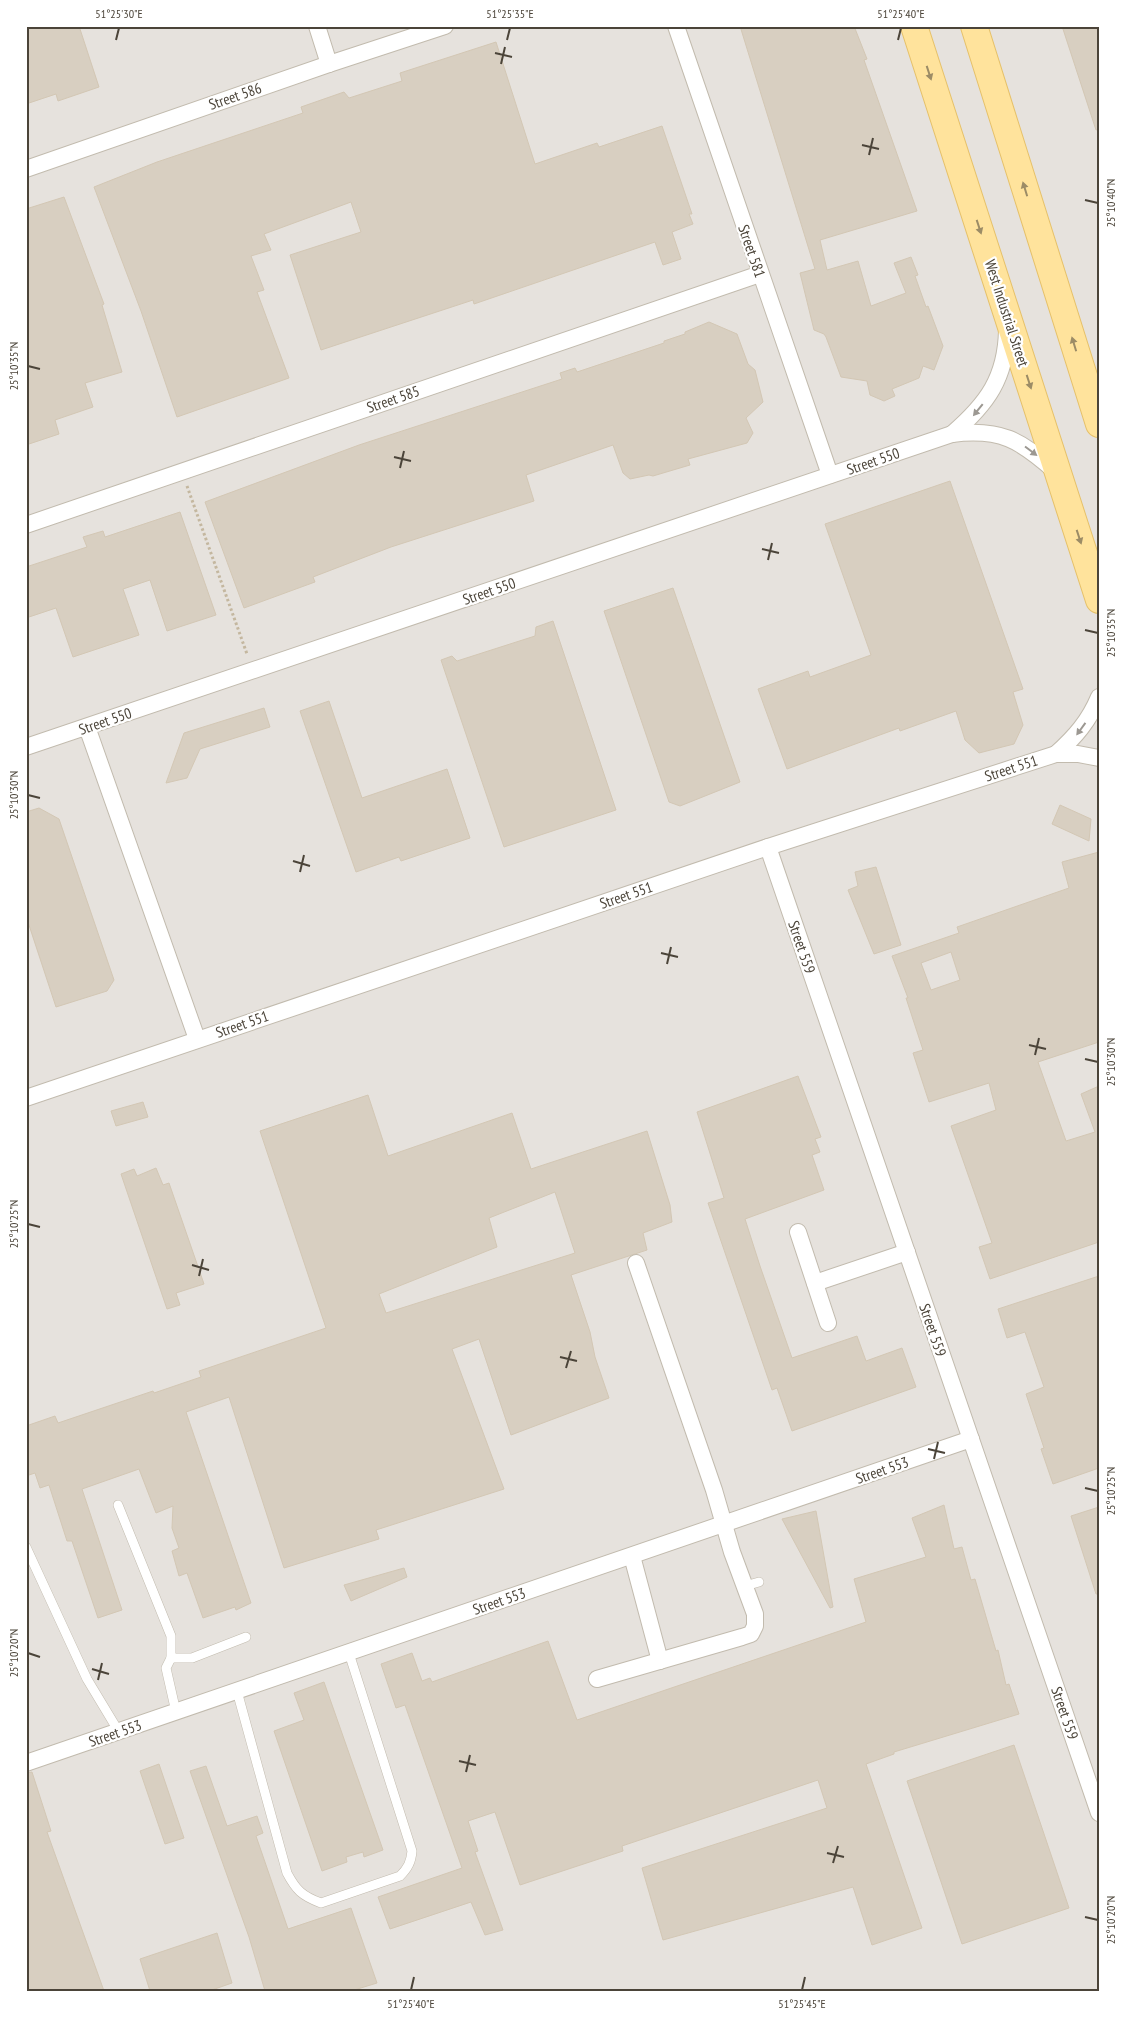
<svg xmlns="http://www.w3.org/2000/svg" width="1125" height="2017" font-family="'PT Sans Narrow',sans-serif">
	<rect width="100%" height="100%" fill="#f6f3ec"/>
	<!-- industrial -->
	<rect fill="#e6e2dd" x="26" y="26" width="1073" height="1965"/>
	<!-- building -->
	<g fill="#d8cfc1" stroke="#d3c7b4" fill-rule="evenodd">
		<polygon points="26,26 79,26 99,87 58,101 56,94 26,104"/>
		<polygon points="740,26 854,26 867,59 864,60 917,211 820,240 827,270 858,261 871,306 906,293 894,263 911,257 918,275 915,276 926,307 928,306 943,346 934,370 923,366 919,378 892,389 895,396 884,401 870,395 867,381 841,377 826,337 824,334 814,330 800,273 815,269"/>
		<polygon points="1062,26 1099,26 1099,129 1096,130"/>
		<polygon points="496,42 535,164 597,143 599,147 662,126 692,214 689,214 693,224 672,232 681,259 663,265 655,242 474,304 473,300 321,350 290,255 361,232 351,202 264,234 271,250 251,256 264,290 257,292 289,378 177,417 141,311 94,187 157,162 303,113 301,107 344,92 349,98 402,81 400,73"/>
		<polygon points="64,197 104,304 102,305 122,372 85,383 93,407 55,420 59,434 26,445 26,209"/>
		<polygon points="709,322 737,334 748,364 755,370 763,402 746,418 753,433 747,443 688,459 690,465 653,476 649,475 630,479 623,473 613,445 526,475 534,501 391,547 313,577 315,582 244,608 205,502 359,445 562,379 560,373 575,368 577,372 664,343 664,341 685,334 685,332"/>
		<polygon points="950,481 1023,689 1013,692 1023,725 1014,744 979,753 965,740 956,711 900,731 899,728 787,769 758,689 808,671 810,677 871,655 825,524"/>
		<polygon points="180,512 216,615 167,631 150,580 123,589 139,635 73,657 56,608 26,618 26,567 87,547 83,537 103,531 105,537"/>
		<polygon points="673,588 740,782 680,806 669,802 604,611"/>
		<polygon points="553,621 616,810 504,847 441,660 452,656 457,661 535,636 536,627"/>
		<polygon points="329,701 362,798 447,769 470,838 401,861 399,857 356,872 300,711"/>
		<polygon points="264,708 270,727 200,749 187,778 166,783 184,733"/>
		<polygon points="1060,805 1091,819 1089,841 1052,824"/>
		<polygon points="39,808 59,819 114,980 107,991 56,1007 26,916 26,812"/>
		<path d="M 1099,852 L 1099,1042 L 1038,1062 L 1066,1141 L 1095,1132 L 1081,1094 L 1099,1086 L 1099,1242 L 990,1279 L 979,1247 L 992,1243 L 951,1126 L 996,1110 L 989,1083 L 929,1102 L 913,1053 L 923,1050 L 906,998 L 908,998 L 892,956 L 959,933 L 957,927 L 1069,888 L 1062,862 ZM 951,952 L 960,980 L 931,990 L 921,963 Z"/>
		<polygon points="876,867 901,945 874,954 848,890 858,886 855,872"/>
		<polygon points="798,1076 821,1137 815,1139 820,1152 812,1155 824,1190 745,1219 760,1266 792,1358 857,1336 866,1361 902,1348 916,1387 792,1431 777,1388 772,1390 708,1203 724,1198 697,1112"/>
		<path d="M 368,1095 L 388,1156 L 512,1113 L 531,1169 L 647,1131 L 670,1205 L 672,1222 L 643,1233 L 647,1250 L 571,1275 L 590,1332 L 595,1357 L 609,1398 L 511,1435 L 479,1339 L 452,1349 L 504,1489 L 376,1530 L 379,1539 L 284,1568 L 229,1397 L 186,1412 L 251,1603 L 236,1610 L 235,1607 L 203,1618 L 187,1573 L 179,1576 L 172,1551 L 179,1548 L 172,1528 L 173,1506 L 156,1513 L 139,1469 L 82,1489 L 122,1610 L 98,1618 L 72,1541 L 67,1541 L 49,1485 L 40,1488 L 35,1473 L 26,1476 L 26,1426 L 55,1416 L 58,1423 L 153,1391 L 154,1393 L 201,1377 L 199,1371 L 326,1328 L 260,1131 ZM 555,1192 L 575,1253 L 386,1313 L 379,1294 L 497,1247 L 489,1218 Z"/>
		<polygon points="143,1102 148,1117 116,1126 111,1111"/>
		<polygon points="156,1168 163,1185 169,1183 204,1284 176,1293 180,1305 167,1309 121,1174 134,1169 137,1176"/>
		<polygon points="1099,1276 1099,1468 1053,1484 1041,1449 1044,1448 1026,1394 1044,1387 1025,1332 1007,1338 998,1309"/>
		<polygon points="944,1505 954,1549 962,1547 971,1580 975,1579 996,1651 998,1650 1006,1685 1009,1684 1019,1714 894,1752 894,1754 866,1764 922,1928 872,1945 853,1887 663,1940 642,1868 827,1808 818,1780 622,1846 623,1851 520,1885 495,1812 468,1821 478,1851 475,1852 503,1930 485,1935 471,1902 390,1929 378,1897 462,1868 405,1705 396,1708 381,1664 412,1653 422,1681 430,1678 432,1682 548,1641 577,1720 866,1622 854,1579 926,1557 912,1518"/>
		<polygon points="1099,1507 1099,1594 1096,1594 1071,1516"/>
		<polygon points="816,1511 833,1607 830,1608 782,1519"/>
		<polygon points="404,1568 407,1577 351,1601 344,1585"/>
		<polygon points="324,1682 383,1850 364,1857 363,1852 346,1857 347,1862 322,1871 274,1731 304,1720 294,1693"/>
		<polygon points="1014,1745 1069,1908 962,1944 907,1781"/>
		<polygon points="159,1764 184,1838 165,1844 140,1771"/>
		<polygon points="206,1766 227,1826 257,1816 263,1833 256,1836 288,1929 351,1908 377,1983 351,1991 265,1991 249,1937 190,1771"/>
		<polygon points="32,1772 51,1831 47,1832 104,1991 26,1991 26,1773"/>
		<polygon points="217,1933 232,1983 209,1991 150,1991 140,1959"/>
	</g>
	<g fill="none" stroke-linecap="round" stroke-linejoin="round">
		<defs>
			<g id="service">
				<polyline points="118,1505 171,1636 171,1658 166,1668 176,1712"/>
				<polyline points="26,1547 87,1679 119,1732"/>
				<polyline points="745,1586 759,1582"/>
				<polyline points="171,1658 192,1658 246,1637"/>
				<path d="M 237,1691 L 287,1873 C 296,1890 302,1896 321,1903 L 400,1876 C 408,1868 411,1862 412,1851 L 349,1653"/>
			</g>
			<g id="minor">
				<polyline points="317,26 329,64"/>
				<polyline points="676,26 830,475"/>
				<polyline points="26,169 329,64 445,26"/>
				<path d="M 952,434 C 987,404 1006,378 1007,330"/>
				<polyline points="26,525 760,274"/>
				<polyline points="87,727 197,1039"/>
				<path d="M 26,747 L 952,434 C 1001,428 1020,440 1055,471"/>
				<path d="M 1056,754 C 1075,737 1089,721 1099,697"/>
				<polyline points="768,847 1099,1813"/>
				<polyline points="26,1098 768,847 1056,754 1078,754 1099,758"/>
				<polyline points="798,1232 828,1323"/>
				<polyline points="815,1283 907,1252"/>
				<polyline points="632,1556 660,1661"/>
				<polyline points="597,1679 742,1637 751,1634 755,1626 755,1614 732,1552 714,1490 636,1263"/>
				<polyline points="26,1763 971,1439"/>
			</g>
			<g id="primary">
				<polyline points="914,26 1099,600"/>
				<polyline points="974,26 1099,424"/>
			</g>
		</defs>
		<!-- service casing -->
		<use href="#service" stroke="#c2bbae" stroke-width="10"/>
		<!-- minor casing -->
		<use href="#minor" stroke="#c2bbae" stroke-width="18"/>
		<!-- primary casing -->
		<use href="#primary" stroke="#e6c16a" stroke-width="28"/>
		<!-- path -->
		<polyline stroke="#c4b79f" stroke-width="3" stroke-dasharray="2.5 2.5" stroke-linecap="butt" points="187,486 247,654"/>
		<!-- service -->
		<use href="#service" stroke="#fff" stroke-width="9"/>
		<!-- minor -->
		<use href="#minor" stroke="#fff" stroke-width="16"/>
		<!-- primary -->
		<use href="#primary" stroke="#ffe39c" stroke-width="26"/>
	</g>
	<!-- one-way arrows -->
	<defs><path id="oneway-solid" d="M-6-.8H1V-3.2L6.5 0L1 3.2V.8H-6Z" transform="scale(1.25)"/></defs>
	<g fill="#9c8c66">
		<use href="#oneway-solid" transform="translate(929 73) rotate(72)"/>
		<use href="#oneway-solid" transform="translate(1025 189) rotate(-107)"/>
		<use href="#oneway-solid" transform="translate(979 227) rotate(72)"/>
		<use href="#oneway-solid" transform="translate(1074 344) rotate(-107)"/>
		<use href="#oneway-solid" transform="translate(1029 382) rotate(72)"/>
		<use href="#oneway-solid" transform="translate(1079 537) rotate(72)"/>
	</g>
	<g fill="#9c9892">
		<use href="#oneway-solid" transform="translate(978 410) rotate(129)"/>
		<use href="#oneway-solid" transform="translate(1031 451) rotate(37)"/>
		<use href="#oneway-solid" transform="translate(1081 729) rotate(126)"/>
	</g>
	<!-- ticks -->
	<path fill="none" stroke="#4b4439" stroke-width="2" d="M 116,40 L 119,28M 507,40 L 510,28M 898,40 L 901,28M 495,53 L 512,57M 501,64 L 505,47M 862,145 L 879,149M 869,155 L 873,138M 1085,200 L 1098,203M 28,366 L 40,369M 394,457 L 411,461M 400,468 L 404,451M 762,549 L 779,553M 768,560 L 772,543M 1085,630 L 1098,633M 28,795 L 40,798M 293,861 L 310,866M 300,872 L 304,855M 661,953 L 678,957M 667,964 L 671,947M 1029,1045 L 1046,1049M 1035,1055 L 1039,1038M 1085,1059 L 1098,1062M 28,1224 L 40,1227M 192,1265 L 209,1270M 199,1276 L 203,1259M 560,1357 L 577,1361M 566,1368 L 571,1351M 928,1449 L 945,1453M 934,1459 L 938,1442M 1085,1488 L 1098,1491M 28,1653 L 40,1657M 92,1669 L 109,1674M 98,1680 L 102,1663M 459,1761 L 476,1765M 466,1772 L 470,1755M 827,1853 L 844,1857M 833,1863 L 838,1846M 1085,1917 L 1098,1920M 411,1990 L 414,1977M 802,1990 L 805,1977"/>
	<g text-anchor="middle" dominant-baseline="central" stroke-width="4.5" stroke-linejoin="round" paint-order="stroke">
		<!-- street labels -->
		<g font-size="15" fill="#4b4439" stroke="#fff">
			<text transform="translate(235 96) rotate(-19)">Street 586</text>
			<text transform="translate(752 251) rotate(71)">Street 581</text>
			<text transform="translate(1007 313) rotate(72)">West Industrial Street</text>
			<text transform="translate(393 399) rotate(-19)">Street 585</text>
			<text transform="translate(873 461) rotate(-19)">Street 550</text>
			<text transform="translate(489 591) rotate(-19)">Street 550</text>
			<text transform="translate(105 721) rotate(-19)">Street 550</text>
			<text transform="translate(1011 768) rotate(-18)">Street 551</text>
			<text transform="translate(626 895) rotate(-19)">Street 551</text>
			<text transform="translate(802 947) rotate(71)">Street 559</text>
			<text transform="translate(242 1024) rotate(-19)">Street 551</text>
			<text transform="translate(933 1330) rotate(71)">Street 559</text>
			<text transform="translate(882 1470) rotate(-19)">Street 553</text>
			<text transform="translate(499 1601) rotate(-19)">Street 553</text>
			<text transform="translate(1065 1713) rotate(71)">Street 559</text>
			<text transform="translate(115 1733) rotate(-19)">Street 553</text>
		</g>
	</g>
	<!-- border -->
	<rect width="1125" height="2017" fill="none" stroke="#ffffff" stroke-width="55"/>
	<rect x="28" y="28" width="1070" height="1962" fill="none" stroke="#4b4439" stroke-width="2"/>
	<g font-size="12" text-anchor="middle" fill="#4b4439">
		<text x="119" y="18">51°25'30"E</text>
		<text x="510" y="18">51°25'35"E</text>
		<text x="901" y="18">51°25'40"E</text>
		<text transform="translate(1111 203) rotate(-90)" y="4">25°10'40"N</text>
		<text transform="translate(14 366) rotate(-90)" y="4">25°10'35"N</text>
		<text transform="translate(1111 633) rotate(-90)" y="4">25°10'35"N</text>
		<text transform="translate(14 795) rotate(-90)" y="4">25°10'30"N</text>
		<text transform="translate(1111 1062) rotate(-90)" y="4">25°10'30"N</text>
		<text transform="translate(14 1224) rotate(-90)" y="4">25°10'25"N</text>
		<text transform="translate(1111 1491) rotate(-90)" y="4">25°10'25"N</text>
		<text transform="translate(14 1653) rotate(-90)" y="4">25°10'20"N</text>
		<text transform="translate(1111 1920) rotate(-90)" y="4">25°10'20"N</text>
		<text x="411" y="2008">51°25'40"E</text>
		<text x="802" y="2008">51°25'45"E</text>
	</g>
</svg>
